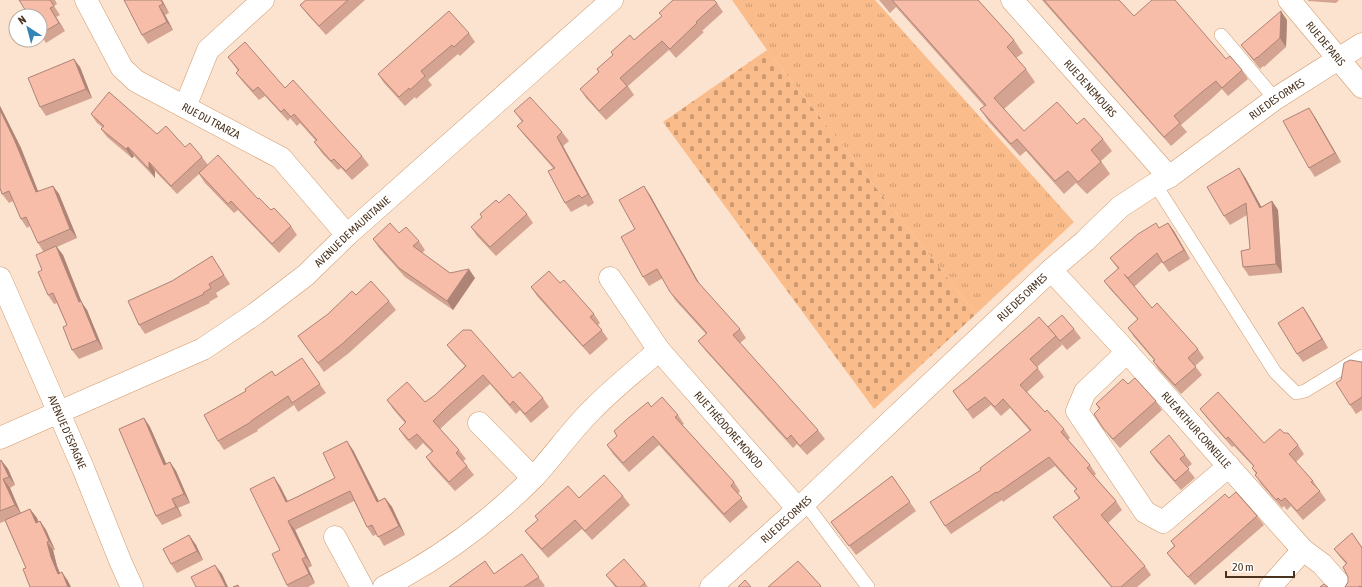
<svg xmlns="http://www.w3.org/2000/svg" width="1362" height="587" font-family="'Asap Condensed',sans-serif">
	<defs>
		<pattern id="cemetery-stones" width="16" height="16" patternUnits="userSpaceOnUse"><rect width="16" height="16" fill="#fabc8a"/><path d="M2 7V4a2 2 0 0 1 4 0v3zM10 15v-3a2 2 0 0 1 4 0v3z" fill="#cc9970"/></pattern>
		<pattern id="park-tufts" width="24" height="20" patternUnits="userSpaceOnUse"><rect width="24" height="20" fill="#fabc8a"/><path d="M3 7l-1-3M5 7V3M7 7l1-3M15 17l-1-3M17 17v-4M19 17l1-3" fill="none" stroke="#cc9970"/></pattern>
	</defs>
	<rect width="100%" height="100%" fill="#fce3d0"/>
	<!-- cemetery -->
	<polygon fill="url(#cemetery-stones)" points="767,50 976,314 874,409 663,122"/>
	<!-- park -->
	<polygon fill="url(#park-tufts)" points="732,0 875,0 1074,222 976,314 767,50"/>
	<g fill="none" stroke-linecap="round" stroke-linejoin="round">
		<defs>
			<g id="service">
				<polyline points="1221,35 1275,99"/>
				<polyline points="1155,184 1275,372 1296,393 1305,391 1362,356"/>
				<polyline points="805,503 868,587"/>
			</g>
			<g id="minor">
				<path id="s1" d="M 86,0 L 122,68 L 136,81 L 281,158 L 347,235"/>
				<path id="s2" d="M 1012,0 L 1169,177"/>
				<path id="s3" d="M 1289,0 L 1362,87"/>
				<polyline points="185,107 208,50 263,0"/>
				<path id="s4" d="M 1051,270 L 1127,352 L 1303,550 L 1322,564 L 1342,587"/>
				<path id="s5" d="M 0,278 L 83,468 L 121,563 L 132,587"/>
				<path id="s6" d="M 610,278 L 659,350 L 798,509"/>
				<polyline points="1127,352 1085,392 1077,411 1145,512 1163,522 1229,466"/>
				<polyline points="479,423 533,478"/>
				<path id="s7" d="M 0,438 L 203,349 L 255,314 L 306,275 L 347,235 L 612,0"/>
				<polyline points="335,537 362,587"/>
				<path d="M 384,587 C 439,559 489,522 533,478 C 554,456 571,430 593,409 C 613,388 637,370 659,350"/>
				<path id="s8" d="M 711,587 L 798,509 L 1051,270 L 1085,241 L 1120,207 L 1155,184 L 1169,177 L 1275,99 L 1362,44"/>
				<polyline points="1270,587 1303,550"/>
			</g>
		</defs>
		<!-- service casing -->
		<use href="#service" stroke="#d1996a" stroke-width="14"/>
		<!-- minor casing -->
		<use href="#minor" stroke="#d1996a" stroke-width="23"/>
		<!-- service -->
		<use href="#service" stroke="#fff" stroke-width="13"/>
		<!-- minor -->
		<use href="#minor" stroke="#fff" stroke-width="22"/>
	</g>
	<!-- wall -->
	<g fill="#d4a391">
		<polygon points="19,0 55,0 57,4 54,6 60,15 56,17 65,31 46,43 40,34 40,16"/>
		<polygon points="124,0 162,0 169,13 165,15 173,30 148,44 142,35"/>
		<polygon points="306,0 365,0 326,35 307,14 300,5"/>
		<polygon points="879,0 978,0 1014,40 1023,53 1016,58 1026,69 1035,82 1004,109 1024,131 1077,124 1103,139 1112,151 1101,161 1110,174 1087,194 1076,183 1064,194 1026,151 1020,156 989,122 980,109 984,106 896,7 890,13"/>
		<polygon points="1042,0 1119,0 1134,16 1226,59 1242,70 1248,79 1228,96 1222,89 1209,101 1181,125 1187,132 1171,146"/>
		<polygon points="1308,0 1339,0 1336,3 1308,1"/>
		<polygon points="717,3 723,12 702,31 704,32 676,58 669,50 628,86 634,95 606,120 586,98 580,89 599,72 597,69 613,55 611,52 634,40 662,16 659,13"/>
		<polygon points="1287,20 1286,47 1264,67 1263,66 1260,69 1248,54 1241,45"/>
		<polygon points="469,33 475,42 460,56 458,54 428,80 432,85 416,99 415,97 405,106 384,83 378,74"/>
		<polygon points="228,57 285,88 362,156 369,165 352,180 341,168 338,170 322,153 314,142 316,141 300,123 297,126 290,118 288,121 265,96 259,100 243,82 236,73 238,71"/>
		<polygon points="80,67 92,98 46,116 40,107"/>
		<polygon points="0,106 21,148 38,192 53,186 59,194 77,238 57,247 63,255 82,303 87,310 103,349 79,359 72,350 67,325 57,303 54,304 48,295 42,270 43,251 38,243 30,226 27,228 21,219 13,201 9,203 2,194 0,188"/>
		<polygon points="514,111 562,132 569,141 563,146 594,203 588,207 586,204 571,212 565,203 553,168 524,135 517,126 522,122"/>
		<polygon points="91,114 157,134 185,147 202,157 208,165 258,199 291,226 297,235 279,253 238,210 234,213 205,183 199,174 177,194 155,171 155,178 134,156 132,158 107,137 101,129 102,127 97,123"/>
		<polygon points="1315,117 1341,162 1315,177 1309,168"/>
		<polygon points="1245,177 1261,207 1272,201 1278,210 1282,273 1249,276 1243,267 1250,249 1247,215 1230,225 1224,216"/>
		<polygon points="650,195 700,285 740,329 746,338 740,343 818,430 825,439 807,455 797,444 793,448 705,350 698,341 706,334 676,301 670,292 663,278 649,286 643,277 635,229"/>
		<polygon points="499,203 527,214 533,223 496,256 477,236 471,227"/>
		<polygon points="1168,223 1174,231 1190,259 1169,272 1162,262 1134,287 1152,308 1198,349 1204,358 1195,366 1202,375 1181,394 1159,370 1153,361 1154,360 1134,337 1128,328 1138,320 1110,289 1104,281 1118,269 1110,258"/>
		<polygon points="399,233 419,241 425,250 422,253 450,273 475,278 453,310 405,277 379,248 373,239"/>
		<polygon points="212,256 230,284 216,293 218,297 209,302 210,303 145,334 139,325 172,281"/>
		<polygon points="560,283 594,314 600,323 598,325 608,339 590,355 537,296 531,287"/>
		<polygon points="356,295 389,301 396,310 349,353 324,372 298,336"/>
		<polygon points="1303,307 1309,316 1328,348 1303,362 1297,354"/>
		<polygon points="1048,328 1074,329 1081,338 1067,350 1061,343 1062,345 1037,367 1044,377 1027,392 1045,412 1064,429 1070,438 1068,440 1090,465 1096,474 1094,476 1116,501 1122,510 1108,523 1145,566 1151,575 1137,587 1111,587 1059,525 1053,517 1079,499 1074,491 1076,489 1055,466 1003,502 1002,500 951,534 945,526 981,470 1030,431 1010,408 1001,416 991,405 973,419 953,391"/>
		<polygon points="447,345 513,378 543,398 549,407 531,423 520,410 516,414 490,384 453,417 440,429 459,450 466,459 463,461 467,466 474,475 455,491 432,466 426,457 432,452 423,443 416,450 405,438 399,429 405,423 393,409 387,400 425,402 435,395 465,366 454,354"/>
		<polygon points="1362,362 1362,410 1356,414 1350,405 1341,380"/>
		<polygon points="308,367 326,393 298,412 294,405 257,430 258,431 224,450 218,441 275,376"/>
		<polygon points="1128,384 1156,401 1162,410 1120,448 1110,437 1094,414 1099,409 1096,404"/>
		<polygon points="651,407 678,415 684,424 682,425 734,482 740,491 738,494 748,507 730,523 659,445 629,472 613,454 607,445 617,436 614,431"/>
		<polygon points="1200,409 1264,443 1284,433 1298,445 1304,454 1296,462 1313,481 1326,500 1303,520 1291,506 1287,510 1284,506 1282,508 1261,484 1255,475 1256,474 1252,468 1253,466 1234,446 1232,447 1206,417"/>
		<polygon points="144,418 150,427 166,464 170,462 176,471 190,503 178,508 182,516 162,525 156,516"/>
		<polygon points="353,450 379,502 385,498 392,507 405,535 384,546 377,534 373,536 367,527 354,501 295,530 312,566 308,568 315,583 308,587 288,587 287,585 280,550 280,486 288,501 335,478"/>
		<polygon points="1150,452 1185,455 1192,464 1187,468 1195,478 1181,490 1156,461"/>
		<polygon points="1,460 8,469 15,485 10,488 21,513 30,509 37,518 38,522 40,521 46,530 55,550 53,550 57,566 60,573 68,581 26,568 5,521 0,523 0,461"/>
		<polygon points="892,476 916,511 856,555 831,522"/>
		<polygon points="623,496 630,505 592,540 582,529 548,558 532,540 525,531 538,520 535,516 579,498"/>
		<polygon points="1257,516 1264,525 1195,585 1173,561 1167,553 1174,546 1171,541"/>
		<polygon points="1352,533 1362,547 1362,587 1345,587 1348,582 1348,577 1346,564 1340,557 1334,549"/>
		<polygon points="189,535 196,545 203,560 177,573 171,564"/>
		<polygon points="522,554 545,586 543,587 449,587 494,574"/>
		<polygon points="606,575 645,583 648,587 615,587"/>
	</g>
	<!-- shaded-wall -->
	<g fill="#ad8476">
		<polygon points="161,0 162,0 169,13 163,4"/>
		<polygon points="159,6 165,15 173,30 167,22"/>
		<polygon points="50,8 56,17 65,31 59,23"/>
		<polygon points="1281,11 1287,20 1286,47 1280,38"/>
		<polygon points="74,59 80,67 92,98 86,89"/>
		<polygon points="0,106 21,148 42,201 36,192 0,110"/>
		<polygon points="1309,108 1315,117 1341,162 1335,153"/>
		<polygon points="557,137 563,146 594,203 588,194"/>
		<polygon points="128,147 134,156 132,158 126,149"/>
		<polygon points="149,162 155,171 155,178 149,169"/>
		<polygon points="1239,168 1245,177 1267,217 1260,208"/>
		<polygon points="53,186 59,194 77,238 70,229"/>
		<polygon points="644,186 650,195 703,290 697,281"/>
		<polygon points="1272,201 1278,210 1282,273 1276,264"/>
		<polygon points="1168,223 1174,231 1190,259 1184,250"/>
		<polygon points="56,246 63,255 82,303 87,310 103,349 97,340 79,302"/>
		<polygon points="469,269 475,278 453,310 447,301"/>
		<polygon points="1303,307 1309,316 1328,348 1322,339"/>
		<polygon points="144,418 150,427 171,474 164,465"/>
		<polygon points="347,441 353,450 384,511 377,502"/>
		<polygon points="1,460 8,469 15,485 9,477"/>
		<polygon points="170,462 176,471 190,503 184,494"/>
		<polygon points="274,477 280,486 292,511 286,502"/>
		<polygon points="3,479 10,488 21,514 15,505"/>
		<polygon points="385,498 392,507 405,535 399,526"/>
		<polygon points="172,499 178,508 182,516 176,507"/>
		<polygon points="30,509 37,518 42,532 36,523"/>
		<polygon points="40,521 46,530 55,550 49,541"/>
		<polygon points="288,521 295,530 312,566 306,557"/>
		<polygon points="189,535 196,545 203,560 197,551"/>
		<polygon points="47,542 53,550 57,566 64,583 58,574 51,557"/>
		<polygon points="302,559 308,568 315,583 309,574"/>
		<polygon points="215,565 222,574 228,587 226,587"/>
		<polygon points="62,572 68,581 71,587 68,587"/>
	</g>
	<!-- building -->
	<g fill="#f7bda9" stroke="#ad8476">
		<polygon points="19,0 50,0 54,6 50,8 59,23 40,34 40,16 29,16"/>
		<polygon points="124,0 161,0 163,4 159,6 167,22 142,35"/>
		<polygon points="306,0 348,0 319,26 300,5"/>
		<polygon points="673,0 714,0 717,3 696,22 697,23 670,49 662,41 620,78 627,86 599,111 580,89 599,72 597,69 613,55 611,52 630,35 634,40 662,16 659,13"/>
		<polygon points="892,0 978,0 1014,40 1007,47 1026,69 994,98 1024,131 1057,102 1077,124 1084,118 1103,139 1091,150 1101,162 1078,182 1068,171 1055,181 1017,139 1011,144 980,109 986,105"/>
		<polygon points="1044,0 1119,0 1134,16 1152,0 1175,0 1226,59 1230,56 1242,70 1222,88 1216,81 1202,92 1174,116 1180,123 1164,137"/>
		<polygon points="449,11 469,33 454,47 452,45 421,71 425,76 410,90 409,88 399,97 378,74"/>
		<polygon points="1281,11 1280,38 1257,58 1257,57 1254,60 1241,45"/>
		<polygon points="245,42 285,88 293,80 362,156 346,171 334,159 331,161 316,144 314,142 317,140 294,114 291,117 284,109 281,112 258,87 253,91 236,73 239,70 228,57"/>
		<polygon points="74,59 86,89 40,107 28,78"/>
		<polygon points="109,92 157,134 166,126 185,147 190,143 202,157 171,186 149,162 149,169 128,147 126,149 101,129 104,126 91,114"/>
		<polygon points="530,97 562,132 557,137 588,194 582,198 579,195 565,203 548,171 555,168 517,126 523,121 514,111"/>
		<polygon points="1309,108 1335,153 1309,168 1283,121"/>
		<polygon points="0,110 14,139 36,192 53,186 70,229 38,243 26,217 21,219 9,191 2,194 0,188"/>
		<polygon points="218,155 258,199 259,198 271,210 274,208 291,226 272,244 231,201 228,204 199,173"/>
		<polygon points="1239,168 1260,208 1272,201 1276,264 1243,267 1241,251 1250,249 1246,203 1224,216 1207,187"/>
		<polygon points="644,186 697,281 740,329 733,335 818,430 800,446 791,435 787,439 698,341 707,333 670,292 657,269 643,277 621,237 635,229 619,200"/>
		<polygon points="509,194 527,214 490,247 471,227 482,217 480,214 496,200 499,203"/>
		<polygon points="390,223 399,233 406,227 419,241 413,246 450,273 469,269 447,301 399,268 373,239"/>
		<polygon points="1156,223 1159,228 1168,223 1184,250 1163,263 1157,253 1128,278 1124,274 1152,308 1157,303 1198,349 1188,358 1196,367 1175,385 1153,361 1155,360 1128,328 1138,319 1104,281 1119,268 1110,258 1138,234"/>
		<polygon points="56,246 79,302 81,301 97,340 72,350 63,327 67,325 53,293 48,295 38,272 42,270 36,255"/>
		<polygon points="212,256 224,275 209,284 211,288 203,293 204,294 139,325 128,301 172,281"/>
		<polygon points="549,271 560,283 564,280 594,314 590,317 602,330 583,346 531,287"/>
		<polygon points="371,281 389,301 342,344 318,363 298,336 328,314 352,291 356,295"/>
		<polygon points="1303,307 1322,339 1297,354 1278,323"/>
		<polygon points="1062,315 1074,329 1060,341 1048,327"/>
		<polygon points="1039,317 1056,336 1030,359 1038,368 1020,385 1045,412 1047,410 1064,429 1061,432 1090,465 1087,468 1116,501 1101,515 1145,566 1121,587 1112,587 1053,517 1080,498 1074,491 1077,489 1049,457 997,493 996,492 945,526 930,502 981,470 980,468 1031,430 1003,399 995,407 985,397 967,410 953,391 967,380"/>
		<polygon points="463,330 471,330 513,378 520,372 543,398 525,414 513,401 510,405 483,375 446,408 433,421 459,450 456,453 467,466 449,482 426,457 433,451 417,434 409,440 399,429 406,422 387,400 407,382 425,402 435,395 466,366 447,345"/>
		<polygon points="302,358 320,384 292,403 288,396 251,421 251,422 218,441 204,415 246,391 245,389 272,371 275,376"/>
		<polygon points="1350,360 1362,362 1362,397 1350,405 1336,383 1341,380 1344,363"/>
		<polygon points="1135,378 1156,401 1113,439 1103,428 1094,414 1100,408 1096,404 1123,379 1128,384"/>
		<polygon points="1218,392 1264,443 1280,429 1284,433 1288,433 1298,445 1289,454 1313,481 1311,482 1320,491 1297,511 1285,498 1281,501 1278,498 1276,500 1255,475 1257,473 1252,468 1254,466 1228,437 1226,439 1200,409"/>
		<polygon points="662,397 678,415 675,417 734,482 731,486 742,498 724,514 653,436 623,463 607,445 617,436 614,431 626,420 648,402 651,407"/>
		<polygon points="144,418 164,465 170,462 184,494 172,499 176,507 156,516 119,429"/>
		<polygon points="1169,435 1185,455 1180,459 1189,469 1175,481 1150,452"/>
		<polygon points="347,441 377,502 385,498 399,526 378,537 372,525 367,527 350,491 288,521 306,557 302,559 309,574 287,585 272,554 280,550 250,489 274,477 286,502 297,497 335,478 323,453"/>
		<polygon points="1,460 9,477 3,479 15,505 0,511 0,461"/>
		<polygon points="604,475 623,496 585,531 575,520 542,549 525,531 538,520 535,516 568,486 579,498"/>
		<polygon points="892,476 910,502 849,546 831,522"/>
		<polygon points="1236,492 1257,516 1188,577 1167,553 1175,546 1171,541 1225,494 1229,498"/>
		<polygon points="30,509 36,523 40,521 49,541 47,542 51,557 58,574 62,572 68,587 30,587 23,569 26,568 5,520"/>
		<polygon points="1352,533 1362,548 1362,587 1361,587 1360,586 1358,587 1345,587 1348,582 1348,577 1343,567 1347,563 1334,549"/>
		<polygon points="189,535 197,551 171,564 163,549"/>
		<polygon points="522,554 539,577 524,587 449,587 485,561 494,574"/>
		<polygon points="624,559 645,583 640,587 617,587 606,575"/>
		<polygon points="798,561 821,586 820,587 768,587"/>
		<polygon points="215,565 226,587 196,587 191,577"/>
		<polygon points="745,580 751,587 738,587"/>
		<polygon points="1324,584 1328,587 1320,587"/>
		<polygon points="238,585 239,587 233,587"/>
	</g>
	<g text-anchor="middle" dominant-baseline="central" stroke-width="3" stroke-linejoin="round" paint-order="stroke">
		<!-- street labels -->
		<g font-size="11" fill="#49321e" stroke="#fff">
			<text stroke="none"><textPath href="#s3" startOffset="57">RUE DE PARIS</textPath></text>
			<text stroke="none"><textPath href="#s2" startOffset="118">RUE DE NEMOURS</textPath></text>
			<text stroke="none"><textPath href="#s8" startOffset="749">RUE DES ORMES</textPath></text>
			<text stroke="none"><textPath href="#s1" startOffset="181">RUE DU TRARZA</textPath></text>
			<text stroke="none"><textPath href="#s7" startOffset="412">AVENUE DE MAURITANIE</textPath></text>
			<text stroke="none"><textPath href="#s8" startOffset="425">RUE DES ORMES</textPath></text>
			<text stroke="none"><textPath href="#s6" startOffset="193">RUE THÉODORE MONOD</textPath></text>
			<text stroke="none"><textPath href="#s4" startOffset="216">RUE ARTHUR CORNEILLE</textPath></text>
			<text stroke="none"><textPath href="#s5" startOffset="168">AVENUE D'ESPAGNE</textPath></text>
			<text stroke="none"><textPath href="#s8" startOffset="101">RUE DES ORMES</textPath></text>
		</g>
	</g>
	<!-- north arrow -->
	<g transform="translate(28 28) rotate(324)"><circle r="19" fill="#ffffff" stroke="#b6ada5"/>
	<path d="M0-3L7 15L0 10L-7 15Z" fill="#3584b6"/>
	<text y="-6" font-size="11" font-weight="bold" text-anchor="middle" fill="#49321e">N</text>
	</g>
	<!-- scale -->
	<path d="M1226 571v6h68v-6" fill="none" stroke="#49321e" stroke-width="2"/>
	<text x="1232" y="571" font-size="12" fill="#49321e" stroke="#ffffff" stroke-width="3" paint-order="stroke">20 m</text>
</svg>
